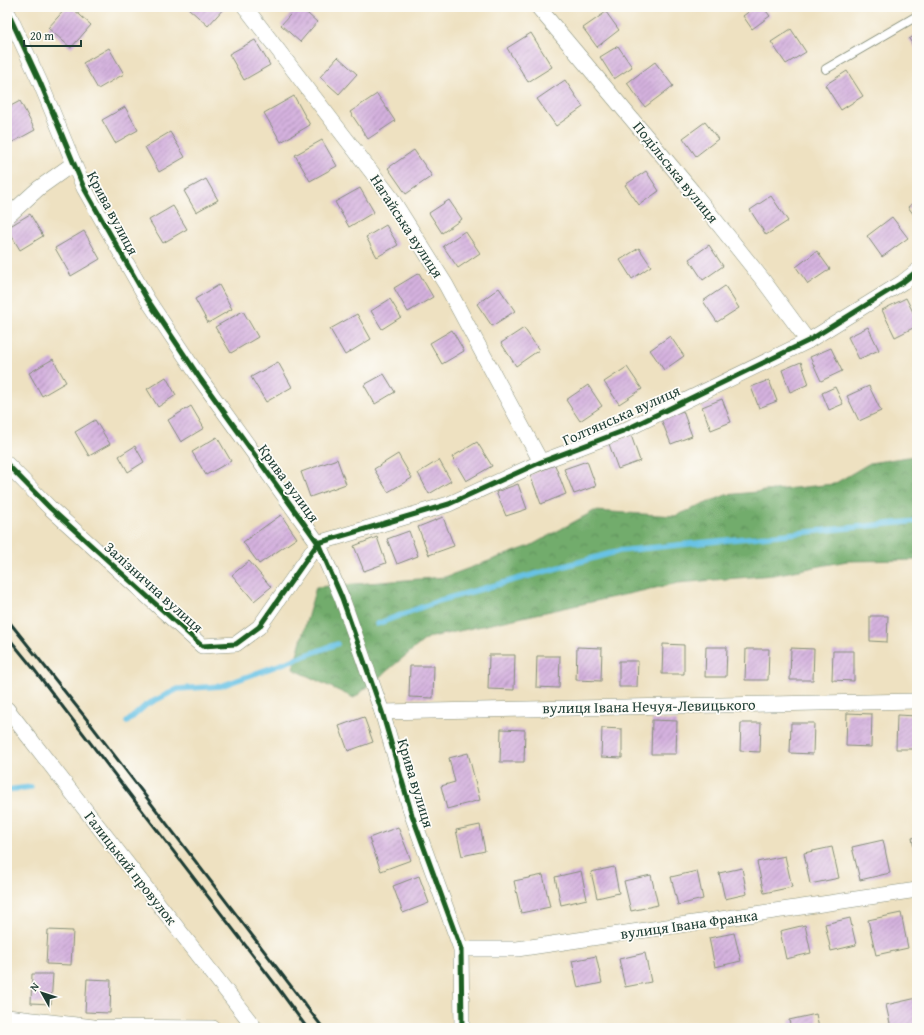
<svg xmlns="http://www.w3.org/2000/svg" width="924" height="1035" font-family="'Gentium Book Plus',serif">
	<defs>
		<pattern id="forest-crowns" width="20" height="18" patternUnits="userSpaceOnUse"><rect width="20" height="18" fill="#72ac6c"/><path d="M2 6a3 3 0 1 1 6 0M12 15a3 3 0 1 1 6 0" fill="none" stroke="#5d8d5a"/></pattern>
		<pattern id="building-hatch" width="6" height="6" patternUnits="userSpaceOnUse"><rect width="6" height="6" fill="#d4b1de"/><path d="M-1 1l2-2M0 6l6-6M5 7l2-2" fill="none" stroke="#ab91b5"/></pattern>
	</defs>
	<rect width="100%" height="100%" fill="#fdfcf7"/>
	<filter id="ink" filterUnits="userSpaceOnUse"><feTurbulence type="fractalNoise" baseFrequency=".025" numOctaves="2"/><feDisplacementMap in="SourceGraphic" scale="8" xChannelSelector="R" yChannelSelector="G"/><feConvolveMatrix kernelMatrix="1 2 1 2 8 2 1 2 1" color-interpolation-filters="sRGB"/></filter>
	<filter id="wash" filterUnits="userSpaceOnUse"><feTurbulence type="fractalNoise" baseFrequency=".012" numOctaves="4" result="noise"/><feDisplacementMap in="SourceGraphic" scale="16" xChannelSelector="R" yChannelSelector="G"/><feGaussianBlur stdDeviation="0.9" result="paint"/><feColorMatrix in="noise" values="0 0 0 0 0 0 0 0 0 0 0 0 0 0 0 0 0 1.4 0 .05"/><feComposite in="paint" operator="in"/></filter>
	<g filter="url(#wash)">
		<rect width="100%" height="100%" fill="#eee1c1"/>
		<!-- forest -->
		<polygon fill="url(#forest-crowns)" stroke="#487450" points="914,456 917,457 917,560 847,561 773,575 678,583 427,638 354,698 293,669 316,587 445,577 530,546 594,511 675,516 726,495 834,484 870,463"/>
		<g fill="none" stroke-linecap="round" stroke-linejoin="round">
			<!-- stream -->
			<g stroke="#67c2e5" stroke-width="5.5">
				<polyline points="377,624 438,601 619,551 917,521"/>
				<polyline points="127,722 146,705 178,689 221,686 337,644"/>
				<polyline points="7,790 31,787"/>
			</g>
		</g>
		<g id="blocks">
			<!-- building -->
			<g fill="url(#building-hatch)">
				<polygon points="67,7 71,7 91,25 71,48 48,28"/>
				<polygon points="189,7 225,7 208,26 188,8"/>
				<polygon points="297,7 300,7 317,22 300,42 281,25"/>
				<polygon points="755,7 763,7 770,16 752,29 743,16"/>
				<polygon points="606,12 619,30 597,47 583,28"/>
				<polygon points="791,29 806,52 786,64 771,42"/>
				<polygon points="531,33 552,67 528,82 507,48"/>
				<polygon points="917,34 917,50 909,39"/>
				<polygon points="255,40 270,65 244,80 229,54"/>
				<polygon points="618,46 632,67 614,79 600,57"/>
				<polygon points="109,48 124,74 98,89 83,63"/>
				<polygon points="338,57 357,74 339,94 320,77"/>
				<polygon points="655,62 673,86 645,107 627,83"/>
				<polygon points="847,71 863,96 841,110 825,85"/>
				<polygon points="565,80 583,107 556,126 537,99"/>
				<polygon points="377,94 395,121 368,139 350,112"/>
				<polygon points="294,96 310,125 281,142 264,113"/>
				<polygon points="20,101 35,130 11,143 7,135 7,108"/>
				<polygon points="125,107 138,130 115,143 102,120"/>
				<polygon points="705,122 718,139 696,156 683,138"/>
				<polygon points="170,132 185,157 159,172 145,147"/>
				<polygon points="322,140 337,166 310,181 295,155"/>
				<polygon points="414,150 432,176 406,194 388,168"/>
				<polygon points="646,171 659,191 639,205 625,185"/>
				<polygon points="206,179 218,200 196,212 184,191"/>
				<polygon points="360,188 374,212 349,227 335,202"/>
				<polygon points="771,196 788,221 766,235 750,210"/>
				<polygon points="449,200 462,219 442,233 429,213"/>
				<polygon points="917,200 917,219 908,207"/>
				<polygon points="173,206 187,229 163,243 149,220"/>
				<polygon points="30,214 43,236 20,250 7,228"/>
				<polygon points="892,217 908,238 882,257 867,236"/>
				<polygon points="386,225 398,245 377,257 366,237"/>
				<polygon points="84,231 100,259 71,276 55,248"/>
				<polygon points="465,231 480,253 458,268 443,246"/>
				<polygon points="709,245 723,266 703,280 689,259"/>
				<polygon points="639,248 651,266 632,279 620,260"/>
				<polygon points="817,251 830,269 808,284 796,267"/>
				<polygon points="419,273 433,297 408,312 394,288"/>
				<polygon points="219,285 232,309 208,323 195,299"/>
				<polygon points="725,286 739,308 717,322 703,301"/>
				<polygon points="499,288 515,311 492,326 477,304"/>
				<polygon points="906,298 917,320 917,326 895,337 882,310"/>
				<polygon points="390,299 401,317 382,329 371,311"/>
				<polygon points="243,311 258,337 231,353 215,327"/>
				<polygon points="357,314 371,339 345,355 330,329"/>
				<polygon points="868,327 879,350 859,359 848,337"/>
				<polygon points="524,328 539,350 516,366 501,343"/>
				<polygon points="452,330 464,351 442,364 430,343"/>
				<polygon points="670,336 684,356 664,370 650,350"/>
				<polygon points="831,348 842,371 821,381 810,357"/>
				<polygon points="53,359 66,382 42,396 29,373"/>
				<polygon points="278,362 292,387 266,402 251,377"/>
				<polygon points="801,362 809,384 790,392 782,370"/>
				<polygon points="627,367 642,389 619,404 604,382"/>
				<polygon points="384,374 395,392 375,404 364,385"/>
				<polygon points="166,377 176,395 158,407 147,389"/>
				<polygon points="769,380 777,401 759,408 751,387"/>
				<polygon points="588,385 602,406 580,421 566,400"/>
				<polygon points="869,386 881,411 859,421 847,396"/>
				<polygon points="835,387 843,404 829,410 822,393"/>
				<polygon points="722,399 731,422 711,430 702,407"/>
				<polygon points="191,406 204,428 181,442 168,420"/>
				<polygon points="683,411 692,436 671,444 661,419"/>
				<polygon points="95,420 110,444 89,456 75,432"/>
				<polygon points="631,435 640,461 618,469 609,444"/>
				<polygon points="217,437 231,461 206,475 192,452"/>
				<polygon points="477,442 492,466 466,481 452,457"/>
				<polygon points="135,446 144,462 128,472 119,456"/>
				<polygon points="398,454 412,478 388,492 374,469"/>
				<polygon points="337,459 346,484 310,497 301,472"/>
				<polygon points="439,460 451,481 429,494 418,473"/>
				<polygon points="587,461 596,486 574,494 564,469"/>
				<polygon points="555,465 566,494 541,504 530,475"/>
				<polygon points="518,484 527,509 506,516 496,492"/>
				<polygon points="281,515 297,538 259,564 243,542"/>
				<polygon points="443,517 454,546 429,555 418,527"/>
				<polygon points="409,531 418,556 397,564 387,539"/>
				<polygon points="377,537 386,563 364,571 354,546"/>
				<polygon points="249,561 271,587 254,601 232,575"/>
				<polygon points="870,616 888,616 887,642 870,641"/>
				<polygon points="663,644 684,645 684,674 662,674"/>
				<polygon points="577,647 602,648 601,681 576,680"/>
				<polygon points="706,647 727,647 726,677 705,677"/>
				<polygon points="791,648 814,649 813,680 790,680"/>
				<polygon points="746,649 769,649 768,680 745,680"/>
				<polygon points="833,651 854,651 854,681 832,680"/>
				<polygon points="489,655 515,655 514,690 488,689"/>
				<polygon points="537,656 560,656 559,688 536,687"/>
				<polygon points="619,661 638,661 637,687 619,687"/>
				<polygon points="410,666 434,666 433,698 409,697"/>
				<polygon points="847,713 872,714 871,747 846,746"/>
				<polygon points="897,715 917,716 917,749 896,749"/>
				<polygon points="364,717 373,742 348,751 339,726"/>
				<polygon points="652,720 677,721 676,754 651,754"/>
				<polygon points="741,723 761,723 760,752 740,751"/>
				<polygon points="791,723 814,723 813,754 790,753"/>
				<polygon points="602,728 622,729 622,758 601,757"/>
				<polygon points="501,729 525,730 524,762 500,762"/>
				<polygon points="468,753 480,800 447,809 441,786 455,782 449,758"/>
				<polygon points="480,825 485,851 462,856 456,830"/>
				<polygon points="398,827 411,860 381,871 369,838"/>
				<polygon points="917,837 917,859 916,859 912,838"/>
				<polygon points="883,840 890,873 860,880 852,847"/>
				<polygon points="832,847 839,878 810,884 804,853"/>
				<polygon points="785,856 792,887 764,893 757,862"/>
				<polygon points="614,867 619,893 597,898 591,872"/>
				<polygon points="742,868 747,894 725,899 719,873"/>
				<polygon points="581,871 587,899 561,905 555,877"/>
				<polygon points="697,871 703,899 678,905 671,877"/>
				<polygon points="543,875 550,907 521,913 514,881"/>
				<polygon points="651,875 658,905 631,911 624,881"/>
				<polygon points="419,876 429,903 403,913 393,886"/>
				<polygon points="901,913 908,948 876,955 868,920"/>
				<polygon points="850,918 856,945 831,951 825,924"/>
				<polygon points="805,925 811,953 786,959 780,931"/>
				<polygon points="48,930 73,931 71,965 46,964"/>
				<polygon points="734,933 741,961 715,967 709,938"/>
				<polygon points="645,953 651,982 625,987 619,959"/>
				<polygon points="596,956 602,983 578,988 572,961"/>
				<polygon points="32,974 53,974 51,1004 31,1003"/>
				<polygon points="87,979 111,980 110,1013 85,1012"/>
				<polygon points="917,998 917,1028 891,1028 886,1005"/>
				<polygon points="816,1014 819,1028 791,1028 789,1020"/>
			</g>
		</g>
	</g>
	<g filter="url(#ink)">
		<use href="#blocks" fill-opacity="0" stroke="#868f7a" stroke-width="1"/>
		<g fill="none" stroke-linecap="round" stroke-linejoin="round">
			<defs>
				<polyline id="lane" points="826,69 917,16"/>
				<g id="street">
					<polyline points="245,7 390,196 446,285 541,462"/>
					<polyline points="538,7 692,191 763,280 808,341"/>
					<polyline points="7,13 9,15 40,82 84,188 147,299 199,377 318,543 342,598 382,712 412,815 461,949 462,1028"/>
					<polyline points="7,217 39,188 74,163"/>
					<polyline points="7,464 50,508 202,646 236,644 259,627 318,543 449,504 541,462 623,431 808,341 903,282 917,271"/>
					<polyline points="7,709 255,1028"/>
					<polyline points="382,712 917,701"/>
					<polyline points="461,949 517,949 917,890"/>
					<polyline points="7,1017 94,1027 213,1028"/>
				</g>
			</defs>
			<!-- lane casing -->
			<use href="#lane" stroke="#868f7a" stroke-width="10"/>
			<!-- street casing -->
			<use href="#street" stroke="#868f7a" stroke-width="16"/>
			<!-- lane -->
			<use href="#lane" stroke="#fff" stroke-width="8"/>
			<!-- street -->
			<use href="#street" stroke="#fff" stroke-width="15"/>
			<!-- rail -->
			<g stroke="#1f3d34" stroke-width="3">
				<polyline points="7,619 85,717 323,1028"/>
				<polyline points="7,636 33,668 275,984 307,1028"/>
			</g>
			<defs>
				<g id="cycleway">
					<polyline points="7,13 9,15 40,82 84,188 147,299 199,377 318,543 342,598 382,712 412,815 461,949 462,1028"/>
					<polyline points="7,464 50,508 202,646 236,644 259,627 318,543 449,504 541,462 623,431 808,341 903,282 917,271"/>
				</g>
			</defs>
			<!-- cycleway casing -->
			<use href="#cycleway" stroke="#fdfcf7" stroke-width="8"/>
			<!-- cycleway -->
			<use href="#cycleway" stroke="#1b5e20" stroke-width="5"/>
		</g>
	</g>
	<g text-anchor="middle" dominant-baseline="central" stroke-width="3.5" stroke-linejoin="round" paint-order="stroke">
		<!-- street labels -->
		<g font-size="15" fill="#1f3d34" stroke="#fdfcf7">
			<text transform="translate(676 172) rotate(51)">Подільська вулиця</text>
			<text transform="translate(113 213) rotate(62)">Крива вулиця</text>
			<text transform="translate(407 226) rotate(57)">Нагайська вулиця</text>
			<text transform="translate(621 415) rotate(-24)">Голтянська вулиця</text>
			<text transform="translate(289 483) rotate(54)">Крива вулиця</text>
			<text transform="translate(154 587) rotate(42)">Залізнична вулиця</text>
			<text transform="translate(649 706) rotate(-1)">вулиця Івана Нечуя-Левицького</text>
			<text transform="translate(416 783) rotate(73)">Крива вулиця</text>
			<text transform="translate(131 868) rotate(52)">Галицький провулок</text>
			<text transform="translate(689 924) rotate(-8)">вулиця Івана Франка</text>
		</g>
	</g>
	<!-- margin -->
	<rect width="924" height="1035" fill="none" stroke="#fdfcf7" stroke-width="24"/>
	<!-- north arrow -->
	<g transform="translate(42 993) rotate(309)" stroke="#fdfcf7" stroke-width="3" paint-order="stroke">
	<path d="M0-3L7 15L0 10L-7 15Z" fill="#1f3d34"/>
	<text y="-6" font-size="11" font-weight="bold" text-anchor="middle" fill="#1f3d34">N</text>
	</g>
	<!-- scale -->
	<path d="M24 40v6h57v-6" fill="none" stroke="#1f3d34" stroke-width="2"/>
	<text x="30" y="40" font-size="12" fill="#1f3d34" stroke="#fdfcf7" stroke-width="3" paint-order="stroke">20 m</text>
</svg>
